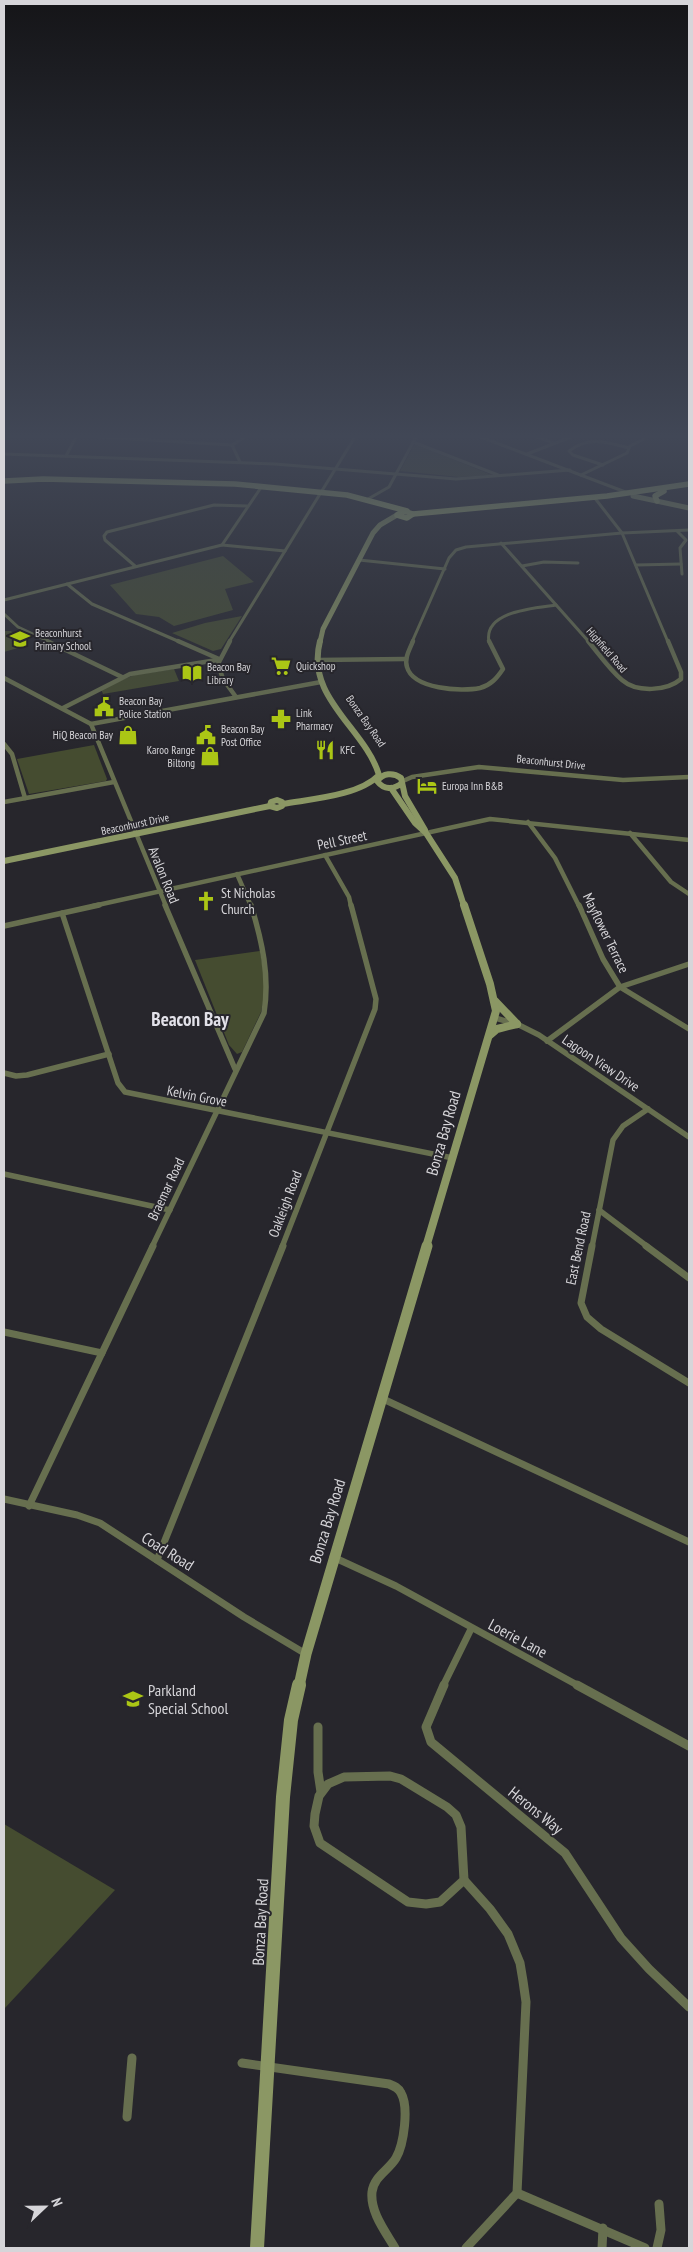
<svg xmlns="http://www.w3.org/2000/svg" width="693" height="2252" font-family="'PT Sans Narrow',sans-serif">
	<rect width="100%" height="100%" fill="#27262c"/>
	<!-- green -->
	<g fill="#454c30">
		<polygon points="414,445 417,445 492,475 459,477 400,471"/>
		<polygon points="223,556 254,582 225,589 233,610 174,626 159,617 136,614 110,585"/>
		<polygon points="242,616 221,649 213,651 172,633 205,623"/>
		<polygon points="4,631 11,631 25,646 4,652"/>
		<polygon points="174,669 179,681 103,694 101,689 134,675"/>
		<polygon points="94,745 107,779 106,781 29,794 17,759"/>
		<polygon points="260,951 266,987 261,1012 242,1052 237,1054 229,1045 195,960"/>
		<polygon points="4,1824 115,1890 4,2009"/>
	</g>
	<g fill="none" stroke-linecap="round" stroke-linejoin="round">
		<!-- street-far4 -->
		<g stroke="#676f4f" stroke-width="3">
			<polyline points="99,437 232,445"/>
			<polyline points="481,437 628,493"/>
			<polyline points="537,437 554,443"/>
			<polyline points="413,442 498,475"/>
			<polyline points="4,454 275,464 456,479 570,470"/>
			<polyline points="527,454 571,437"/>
			<polyline points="66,456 76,437"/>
			<polyline points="240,462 232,445 245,437"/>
			<path d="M 603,465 L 573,455 L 569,451 C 589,436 606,442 629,448"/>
			<polyline points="581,475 627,453 630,446 644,439"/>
			<polyline points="594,497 622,533 668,642"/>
			<polyline points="368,499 389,487 416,437"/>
			<polyline points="677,531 686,540 680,548 682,574"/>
			<polyline points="501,543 589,642"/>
			<polyline points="222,545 285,551"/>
			<polyline points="359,560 445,569"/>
			<polyline points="636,565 681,564"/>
			<polyline points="135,566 105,540 104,536 107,532 214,505 247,506"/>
			<polyline points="522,566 544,562 578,563"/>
			<polyline points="67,584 92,604 180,642"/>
			<polyline points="4,600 222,545 262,486"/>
			<polyline points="4,614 18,627 50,642"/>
			<polyline points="229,642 355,437"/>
			<polyline points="412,642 449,558 456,550 466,547 622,533 689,530"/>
			<path d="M 489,642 C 483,611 535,608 556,605"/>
		</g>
		<!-- street-far3 -->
		<g stroke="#676f4f" stroke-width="4.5">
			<polyline points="47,641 122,677"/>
			<polyline points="178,641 219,659"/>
			<polyline points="230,641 218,664 223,679 236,697"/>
			<path d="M 413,641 C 410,649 404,658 407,667 C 413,689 461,692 480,688 C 491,685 497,678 503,669 L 489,641"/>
			<path d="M 588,641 C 599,654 609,669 622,680 C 637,693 667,691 681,679 L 681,672 L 668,641"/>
			<polyline points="317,660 405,659"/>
			<polyline points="4,678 91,724 166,906"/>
			<polyline points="63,708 130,674 217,660"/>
			<polyline points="91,724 321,682"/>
			<polyline points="4,744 12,754 25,798"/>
			<polyline points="403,781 412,777 479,767 623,780 689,777"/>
			<polyline points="4,802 114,782"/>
			<polyline points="528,822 555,858 579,906"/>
			<polyline points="630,833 671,882 689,894"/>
			<polyline points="325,855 349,897 351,906"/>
			<polyline points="237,874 251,906"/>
			<polyline points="93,906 490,819 689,840"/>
		</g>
		<!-- street-far2 -->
		<g stroke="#676f4f" stroke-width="5.5">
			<polyline points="165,905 235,1069"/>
			<polyline points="579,905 603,959 620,987 689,1029"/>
			<polyline points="62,913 118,1083 125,1092 453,1158"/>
			<polyline points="4,926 99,905"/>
			<polyline points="495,1018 517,1024 539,1035 689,1137"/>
			<polyline points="547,1041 620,987 689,964"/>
			<polyline points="4,1073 16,1076 27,1075 109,1054"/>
			<polyline points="4,1174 170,1210"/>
			<polyline points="599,1210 648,1247"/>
			<path d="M 152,1247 L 264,1013 C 270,976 262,941 251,905"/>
			<polyline points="282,1247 375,1009 376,999 351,905"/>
			<polyline points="592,1247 613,1140 623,1126 648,1109"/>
		</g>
		<!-- street-far1 -->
		<g stroke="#676f4f" stroke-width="7">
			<polyline points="592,1246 581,1303 587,1317 601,1329 689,1383"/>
			<polyline points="646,1246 689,1278"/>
			<polyline points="4,1332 102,1353"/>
			<polyline points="381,1398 689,1542"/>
			<polyline points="4,1499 77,1515 100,1523 244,1617 306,1654"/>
			<polyline points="29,1506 153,1246"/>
			<polyline points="333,1557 396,1586 579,1686"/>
			<polyline points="157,1560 283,1246"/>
			<polyline points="443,1686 471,1629"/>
		</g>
		<!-- street -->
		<g stroke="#676f4f" stroke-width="9">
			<polyline points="444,1685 426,1727 431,1742 565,1853 621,1938 649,1969 689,2007"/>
			<polyline points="577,1685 689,1746"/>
			<polyline points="318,1727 318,1772 321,1792"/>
			<polygon points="390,1776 401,1779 447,1807 456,1815 461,1827 464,1880 440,1902 426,1904 408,1902 320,1843 314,1826 315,1814 319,1796 328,1784 344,1777"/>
			<polyline points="464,1880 490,1909 508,1934 520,1963 523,1981 526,2002 517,2193 466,2248"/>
			<path d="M 242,2063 L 389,2084 C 394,2086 399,2088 401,2093 C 409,2107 404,2144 396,2158 C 389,2170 374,2176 372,2192 C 370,2212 385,2231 395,2248"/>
			<polyline points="127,2117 132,2058"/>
			<polyline points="517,2193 645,2248"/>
			<polyline points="602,2248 603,2228"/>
			<polyline points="657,2248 661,2230 659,2204"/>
		</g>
		<!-- secondary-far4 -->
		<g stroke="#8b9764" stroke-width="5">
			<polyline points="633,496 689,508"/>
			<polyline points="320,642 323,629 373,533 380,525 397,515"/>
		</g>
		<!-- secondary-far3 -->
		<g stroke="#8b9764" stroke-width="6">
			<path d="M 402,783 C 393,790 384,790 377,781 C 383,773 393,772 401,778 L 405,796 L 425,830"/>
			<polyline points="391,788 415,823 426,833 455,878 464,906"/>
			<polygon points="277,800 282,802 282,806 277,808 270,806 271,802"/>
			<path d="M 283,804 C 310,799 359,796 379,775 C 365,728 305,698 320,641"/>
			<polyline points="4,861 270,806"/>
		</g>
		<!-- secondary-far2 -->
		<g stroke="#8b9764" stroke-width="8">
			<polyline points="495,1001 517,1024"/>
			<polyline points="490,1035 497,1029 517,1024"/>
			<polyline points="426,1247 496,1011 490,984 464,905"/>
		</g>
		<!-- secondary-far1 -->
		<polyline stroke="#8b9764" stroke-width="11" points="299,1686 306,1654 427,1246"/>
		<!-- secondary -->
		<polyline stroke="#8b9764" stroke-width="14" points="257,2248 283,1797 291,1720 299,1685"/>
		<!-- primary -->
		<g stroke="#a7b774" stroke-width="5.5">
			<polyline points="4,481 43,479 235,484 347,495 407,511"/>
			<polyline points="657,501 655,496 664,491"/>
			<polygon points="404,511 413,514 407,518 397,515"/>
			<polyline points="413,514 607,496 689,484"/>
		</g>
	</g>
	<!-- sky -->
	<linearGradient id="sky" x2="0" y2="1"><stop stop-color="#151518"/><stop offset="0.58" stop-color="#414756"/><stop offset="1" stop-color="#414756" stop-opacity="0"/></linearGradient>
	<rect width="693" height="752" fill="url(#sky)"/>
	<!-- icons -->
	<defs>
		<symbol id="school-bare" viewBox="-9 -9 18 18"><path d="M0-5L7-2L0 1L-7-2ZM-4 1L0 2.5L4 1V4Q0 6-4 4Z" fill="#abc615" stroke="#27262c" stroke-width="2.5" paint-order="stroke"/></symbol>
		<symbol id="supermarket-bare" viewBox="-9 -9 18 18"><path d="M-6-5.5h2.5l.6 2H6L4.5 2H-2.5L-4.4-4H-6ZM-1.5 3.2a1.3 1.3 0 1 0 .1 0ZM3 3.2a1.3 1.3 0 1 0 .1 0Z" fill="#abc615" stroke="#27262c" stroke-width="2.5" paint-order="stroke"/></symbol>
		<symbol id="library-bare" viewBox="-9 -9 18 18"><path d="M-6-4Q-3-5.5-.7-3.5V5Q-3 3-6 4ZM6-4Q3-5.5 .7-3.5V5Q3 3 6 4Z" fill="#abc615" stroke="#27262c" stroke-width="2.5" paint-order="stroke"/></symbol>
		<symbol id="civic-bare" viewBox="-9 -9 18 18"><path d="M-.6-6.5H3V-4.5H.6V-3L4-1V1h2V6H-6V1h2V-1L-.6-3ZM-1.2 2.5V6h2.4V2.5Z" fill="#abc615" stroke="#27262c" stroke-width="2.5" paint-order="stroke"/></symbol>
		<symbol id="pharmacy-bare" viewBox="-9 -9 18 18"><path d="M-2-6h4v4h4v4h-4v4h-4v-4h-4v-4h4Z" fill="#abc615" stroke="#27262c" stroke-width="2.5" paint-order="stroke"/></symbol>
		<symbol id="shop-bare" viewBox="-9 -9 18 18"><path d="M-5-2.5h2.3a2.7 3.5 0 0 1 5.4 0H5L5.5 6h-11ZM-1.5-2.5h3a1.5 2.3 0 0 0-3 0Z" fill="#abc615" stroke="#27262c" stroke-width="2.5" paint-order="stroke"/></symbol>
		<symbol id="restaurant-bare" viewBox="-9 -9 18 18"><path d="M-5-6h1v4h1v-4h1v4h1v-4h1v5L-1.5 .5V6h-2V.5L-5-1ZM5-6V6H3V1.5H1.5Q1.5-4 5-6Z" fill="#abc615" stroke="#27262c" stroke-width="2.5" paint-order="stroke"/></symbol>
		<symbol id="hotel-bare" viewBox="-9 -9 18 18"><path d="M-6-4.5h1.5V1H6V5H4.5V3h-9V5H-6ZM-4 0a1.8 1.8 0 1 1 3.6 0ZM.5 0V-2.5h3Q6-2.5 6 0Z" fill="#abc615" stroke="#27262c" stroke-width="2.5" paint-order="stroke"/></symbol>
		<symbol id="church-bare" viewBox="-9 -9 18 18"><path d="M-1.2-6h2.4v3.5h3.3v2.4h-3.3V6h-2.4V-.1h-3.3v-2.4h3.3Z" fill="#abc615" stroke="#27262c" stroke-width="2.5" paint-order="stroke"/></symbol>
	</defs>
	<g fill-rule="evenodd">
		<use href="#school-bare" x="6" y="625" width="28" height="28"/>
		<use href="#supermarket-bare" x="267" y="652" width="28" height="28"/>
		<use href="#library-bare" x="178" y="659" width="28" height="28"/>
		<use href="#civic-bare" x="90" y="693" width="28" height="28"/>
		<use href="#pharmacy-bare" x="267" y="705" width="28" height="28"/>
		<use href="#shop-bare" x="114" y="721" width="28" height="28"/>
		<use href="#civic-bare" x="192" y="721" width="28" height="28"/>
		<use href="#restaurant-bare" x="311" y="736" width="28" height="28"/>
		<use href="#shop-bare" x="196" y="742" width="28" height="28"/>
		<use href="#hotel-bare" x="413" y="772" width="28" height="28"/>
		<use href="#church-bare" x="192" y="887" width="28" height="28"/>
		<use href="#school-bare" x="119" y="1685" width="28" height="28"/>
	</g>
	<g text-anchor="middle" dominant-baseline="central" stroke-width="4" stroke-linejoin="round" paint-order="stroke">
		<!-- far-poi labels -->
		<g font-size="11" fill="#d6d5d9" stroke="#27262c" text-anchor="start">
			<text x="35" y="633">Beaconhurst<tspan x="35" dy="13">Primary School</tspan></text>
			<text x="296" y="666">Quickshop</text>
			<text x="207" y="667">Beacon Bay<tspan x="207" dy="13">Library</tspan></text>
			<text x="119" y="701">Beacon Bay<tspan x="119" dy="13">Police Station</tspan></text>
			<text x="296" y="713">Link<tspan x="296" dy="13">Pharmacy</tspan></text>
			<text x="221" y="729">Beacon Bay<tspan x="221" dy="13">Post Office</tspan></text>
			<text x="113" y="735" text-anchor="end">HiQ Beacon Bay</text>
			<text x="195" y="750" text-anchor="end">Karoo Range<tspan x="195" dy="13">Biltong</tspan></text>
			<text x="340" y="750">KFC</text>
			<text x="442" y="786">Europa Inn B&amp;B</text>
		</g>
		<!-- far-street labels -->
		<g font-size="11" fill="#d6d5d9" stroke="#27262c">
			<text transform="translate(607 650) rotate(49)">Highfield Road</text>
			<text transform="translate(366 721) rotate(55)">Bonza Bay Road</text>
			<text transform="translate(551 762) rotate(6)">Beaconhurst Drive</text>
			<text transform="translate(135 824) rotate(-12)">Beaconhurst Drive</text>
		</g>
		<!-- street labels -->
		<g font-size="14" fill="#d6d5d9" stroke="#27262c">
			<text transform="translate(342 840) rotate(-12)">Pell Street</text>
			<text transform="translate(164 875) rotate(68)">Avalon Road</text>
			<text transform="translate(606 933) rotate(64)">Mayflower Terrace</text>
			<text transform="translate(601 1063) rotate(34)">Lagoon View Drive</text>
			<text transform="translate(197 1096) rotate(11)">Kelvin Grove</text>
			<text transform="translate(166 1189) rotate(-65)">Braemar Road</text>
			<text transform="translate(285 1204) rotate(-69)">Oakleigh Road</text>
			<text transform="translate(578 1248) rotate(-78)">East Bend Road</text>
		</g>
		<!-- poi labels -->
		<g font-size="14" fill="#d6d5d9" stroke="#27262c" text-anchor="start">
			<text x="221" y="893">St Nicholas<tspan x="221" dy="16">Church</tspan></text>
		</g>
		<!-- near-street labels -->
		<g font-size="16" fill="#d6d5d9" stroke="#27262c">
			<text transform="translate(443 1133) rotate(-74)">Bonza Bay Road</text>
			<text transform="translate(327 1521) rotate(-73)">Bonza Bay Road</text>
			<text transform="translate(168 1551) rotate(32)">Coad Road</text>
			<text transform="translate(518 1638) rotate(28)">Loerie Lane</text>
			<text transform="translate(536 1810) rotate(39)">Herons Way</text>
			<text transform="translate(260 1922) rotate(-87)">Bonza Bay Road</text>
		</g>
		<!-- near-poi labels -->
		<g font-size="16" fill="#d6d5d9" stroke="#27262c" text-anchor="start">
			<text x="148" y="1690">Parkland<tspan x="148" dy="18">Special School</tspan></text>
		</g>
		<!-- district labels -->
		<g font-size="19" font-weight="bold" fill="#e2e1e9" stroke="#27262c">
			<text x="190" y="1019">Beacon Bay</text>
		</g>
	</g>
	<!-- border -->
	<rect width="693" height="2252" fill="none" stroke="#d6d5d9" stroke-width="10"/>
	<!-- north arrow -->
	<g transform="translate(45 2207) rotate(68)" stroke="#27262c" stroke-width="4" paint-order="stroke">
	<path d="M0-4L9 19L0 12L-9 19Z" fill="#d6d5d9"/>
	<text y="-8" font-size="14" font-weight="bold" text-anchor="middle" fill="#d6d5d9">N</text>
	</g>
</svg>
